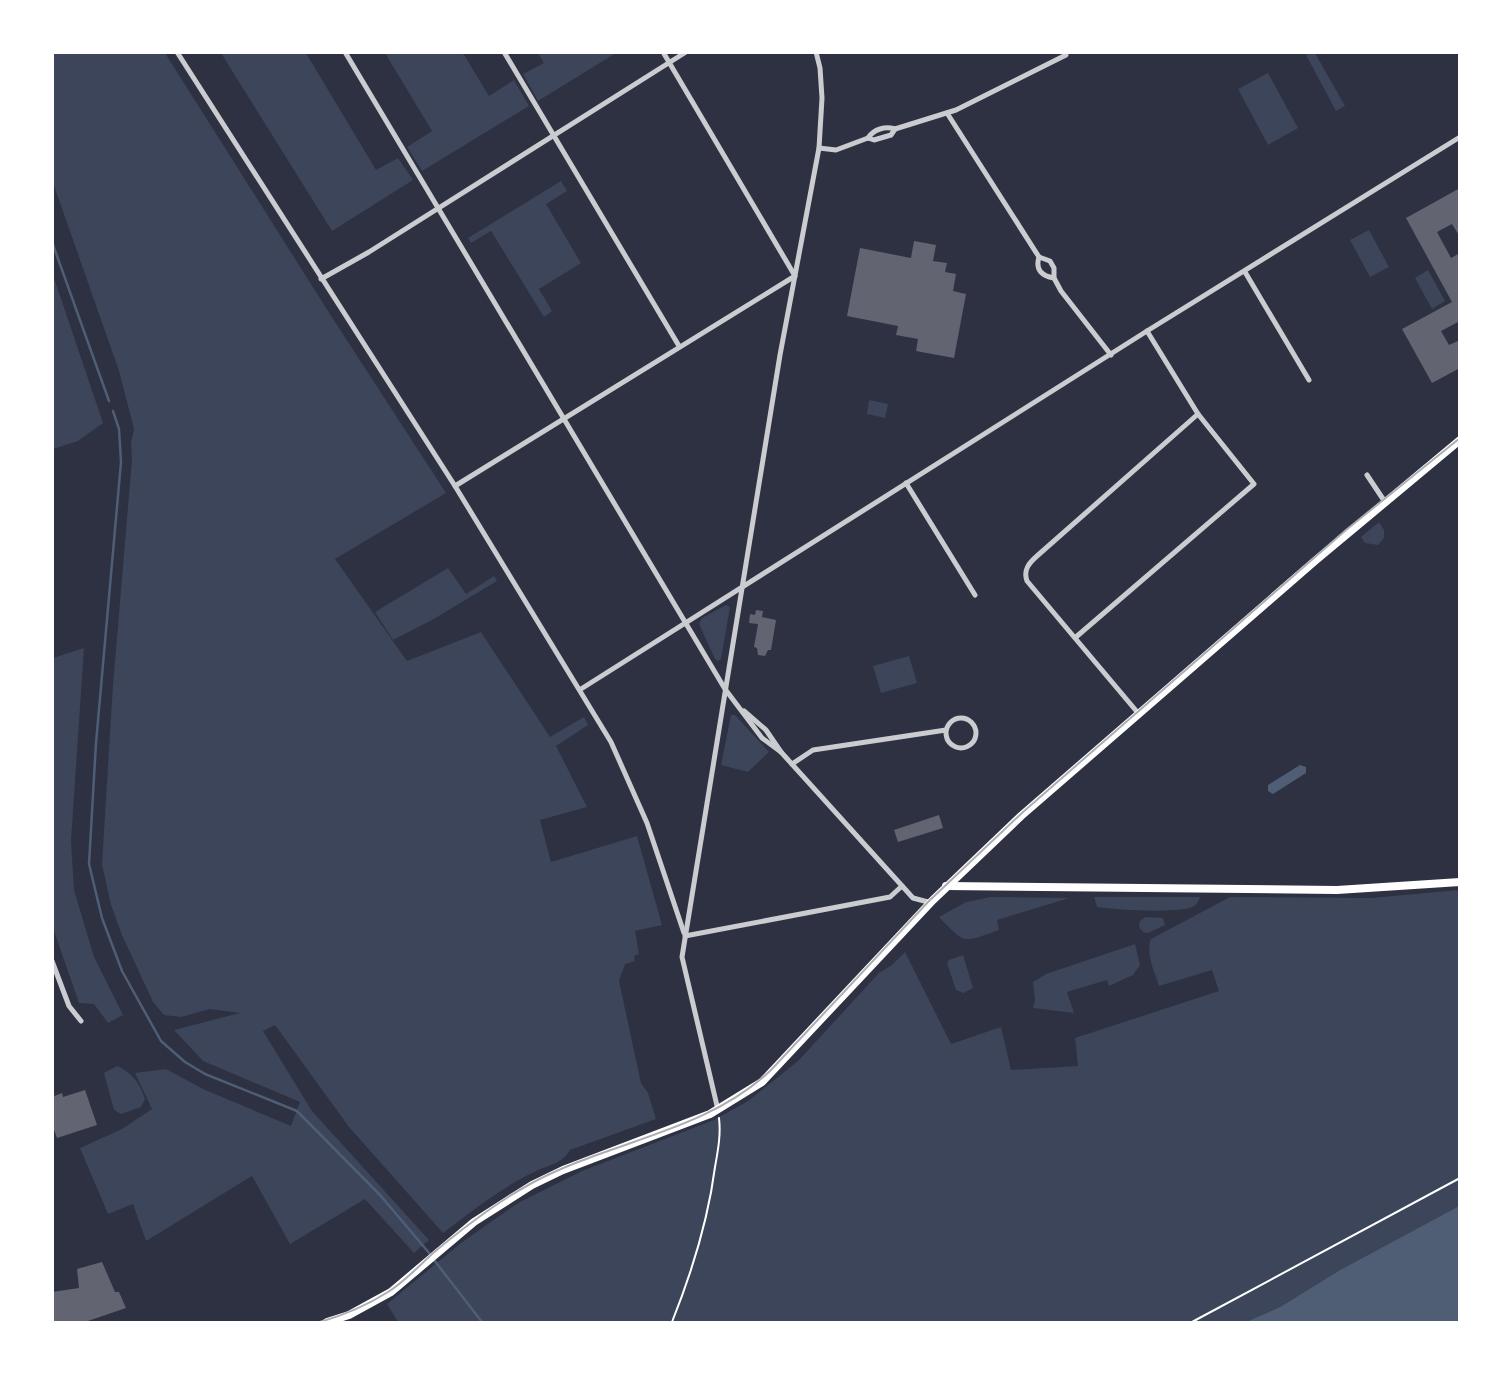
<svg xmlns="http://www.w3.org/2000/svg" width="1512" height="1375" font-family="Manrope,sans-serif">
	<rect width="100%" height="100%" fill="#2d3142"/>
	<!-- green -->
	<g fill="#3c4559">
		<polygon points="1311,52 1315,53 1345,106 1336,111 1306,55"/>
		<path d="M 52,53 L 165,53 L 328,311 L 446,493 L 335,559 L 407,661 L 481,632 L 550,737 L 584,717 L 588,725 L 556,746 L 587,807 L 540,820 L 551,862 L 637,836 L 662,925 L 635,931 L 639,954 L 634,956 L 635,961 L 625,964 L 619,981 L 641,1083 L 648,1093 L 656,1119 L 570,1150 C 563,1163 547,1166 534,1172 C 501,1188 472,1211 443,1233 L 349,1127 L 275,1025 L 263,1031 L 312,1111 L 429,1240 L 414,1253 L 365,1199 L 290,1244 L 252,1176 L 146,1241 L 133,1204 L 108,1214 L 80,1148 L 122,1129 L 152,1109 L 135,1073 L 166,1069 L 203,1089 L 291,1126 L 300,1102 L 203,1061 L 174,1030 L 240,1013 L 210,1009 L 181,1017 L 164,1015 L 153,1002 L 122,935 L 111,905 L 102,864 L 113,685 L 132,459 L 131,443 L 134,429 L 119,371 L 53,183 Z"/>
		<polygon points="221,53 306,53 376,170 398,158 413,180 332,231"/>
		<polygon points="385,53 463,53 489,96 514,80 529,106 422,171 407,147 432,131"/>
		<polygon points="538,53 616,53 538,101 523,74 544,63"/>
		<polygon points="1268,73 1298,128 1268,145 1238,89"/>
		<polygon points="561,181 567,191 546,204 581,263 539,289 552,311 544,317 491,231 471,243 468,238"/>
		<polygon points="1369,230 1389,267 1370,277 1350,240"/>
		<polygon points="1428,270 1445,301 1432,309 1415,278"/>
		<polygon points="53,275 103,423 78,441 53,449"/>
		<polygon points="869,400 888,404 885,418 867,414"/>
		<polygon points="1379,522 1384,530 1384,538 1378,545 1365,543 1361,537"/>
		<polygon points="448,568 466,594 494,576 497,581 432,620 393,640 375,612"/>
		<polygon points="726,605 730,607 721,659 718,661 715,659 699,624 702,618"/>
		<polygon points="84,648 71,841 74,890 94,957 123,1015 108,1023 94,1004 79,1003 53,928 53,658"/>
		<polygon points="909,656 917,683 881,693 873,666"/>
		<polygon points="731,715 735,715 769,752 748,772 721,765"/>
		<path d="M 1459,890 L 1459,1206 L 1340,1270 L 1280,1307 L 1246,1322 L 398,1322 L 387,1304 L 461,1243 L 518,1203 L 582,1171 L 714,1120 L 748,1101 L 798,1061 L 879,973 L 892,965 L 905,952 L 951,1044 L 1001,1027 L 1011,1070 L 1078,1066 L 1075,1038 L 1219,991 L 1212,970 L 1159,986 C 1155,972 1145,954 1151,939 L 1230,897 L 1371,898 Z"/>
		<path d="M 991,897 L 1069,898 L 997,920 L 999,930 C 962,943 966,945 939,917 L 966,902 Z"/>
		<path d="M 1094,897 L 1200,897 C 1198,903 1195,907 1189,908 C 1169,913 1118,910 1097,907 Z"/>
		<polygon points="1145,917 1163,918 1165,925 1148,933 1143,932 1139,927 1140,921"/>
		<polygon points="1135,944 1140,965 1133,975 1109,986 1107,980 1067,992 1074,1013 1033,1008 1035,1000 1033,982 1046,974"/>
		<polygon points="963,955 973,988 963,993 956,990 947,963 949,960"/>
		<path d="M 117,1066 C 133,1073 139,1083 145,1099 L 141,1107 L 121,1114 L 114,1110 L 104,1073 Z"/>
	</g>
	<!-- water -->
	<g fill="#4f5d75">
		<polygon points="1300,765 1306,767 1306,773 1273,794 1268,791 1268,785"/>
		<polygon points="1459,1206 1459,1322 1246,1322 1280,1307 1340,1270"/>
	</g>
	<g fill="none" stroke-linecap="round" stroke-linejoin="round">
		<!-- stream -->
		<g stroke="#4f5d75" stroke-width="2.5">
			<polyline points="52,242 109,401"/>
			<polyline points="113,411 119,429 121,462 96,743 89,864 102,918 122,971 161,1041 185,1062 205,1074 297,1111 380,1195 430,1254"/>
			<polyline points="434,1260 482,1322"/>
		</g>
	</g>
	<!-- building -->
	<g fill="#626471">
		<polygon points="1460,188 1460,237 1452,224 1437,232 1451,258 1460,253 1460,321 1441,331 1449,345 1460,340 1460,368 1432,383 1402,329 1452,302 1406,218"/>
		<polygon points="914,241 936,245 933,261 947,263 945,272 956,274 953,291 966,294 954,358 916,351 918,339 896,335 898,326 847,316 860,248 911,258"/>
		<polygon points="756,610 763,611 762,617 776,620 771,650 768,650 765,656 758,655 757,648 754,647 758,624 749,623 750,614 755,615"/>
		<polygon points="939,815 943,828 898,842 894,830"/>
		<polygon points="85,1090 97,1125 57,1138 52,1124 52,1097 62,1093 63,1097"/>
		<polygon points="102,1262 115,1292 119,1292 126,1308 85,1322 52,1322 52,1292 79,1288 77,1269"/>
	</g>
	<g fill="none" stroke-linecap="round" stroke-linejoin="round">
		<!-- path -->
		<g stroke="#fff" stroke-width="2">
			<path d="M 672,1322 C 692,1272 708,1221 715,1167 C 718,1150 721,1135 719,1118"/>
			<polyline points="1192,1322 1460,1178"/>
		</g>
		<!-- minor -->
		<g stroke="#caccd0" stroke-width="5">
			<polyline points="177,52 455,486 611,742 647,823 684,933"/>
			<polyline points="345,52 725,689 762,738 781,752"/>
			<polyline points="504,52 679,346"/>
			<polyline points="947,113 1039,257 1050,261 1054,268 1054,278 1061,291 1111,355"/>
			<path d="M 868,138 C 874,129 885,126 895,129 L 956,110 L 1066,55"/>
			<polyline points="819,148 836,150 868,138 874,140 891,135 895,129"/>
			<path d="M 1039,257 C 1035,270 1042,276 1054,278"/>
			<polyline points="1245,272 1309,380"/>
			<polyline points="321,279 369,252 686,52"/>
			<polyline points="1367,475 1385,502"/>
			<polyline points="906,483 975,595"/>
			<polyline points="455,486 795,276 663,52"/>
			<polyline points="1076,637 1254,484 1198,414 1147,331"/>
			<polyline points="581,689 1147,331 1460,137"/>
			<polyline points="744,711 766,730 781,752 913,898 928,902 932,900"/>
			<path d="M 1138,713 L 1027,581 C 1023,570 1029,563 1037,556 L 1198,414"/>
			<circle cx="961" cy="733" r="15"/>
			<polyline points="792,764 813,750 946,730"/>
			<polyline points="685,936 890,897 902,886"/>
			<polyline points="52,961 69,1006 81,1021"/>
			<polyline points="718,1110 682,957 780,355 819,148 822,98 820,68 816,52"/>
		</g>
		<!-- secondary -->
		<g stroke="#fff" stroke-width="8">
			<polyline points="946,886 1337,890 1460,882"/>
			<polyline points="327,1322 349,1315 391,1292 474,1222 532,1185 563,1170 710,1114 762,1082 933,900 1021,816 1316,560 1460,440"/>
		</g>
		<!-- tram -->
		<path stroke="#abadb3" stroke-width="2" d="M 320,1322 C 344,1315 366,1306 388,1292 C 404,1282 418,1267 432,1254 C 463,1228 495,1203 532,1183 C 609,1141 705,1133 771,1070 L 928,902 L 1023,812 L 1346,530 L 1460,438"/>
	</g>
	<!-- border -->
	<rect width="1512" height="1375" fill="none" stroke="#ffffff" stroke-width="108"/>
</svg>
